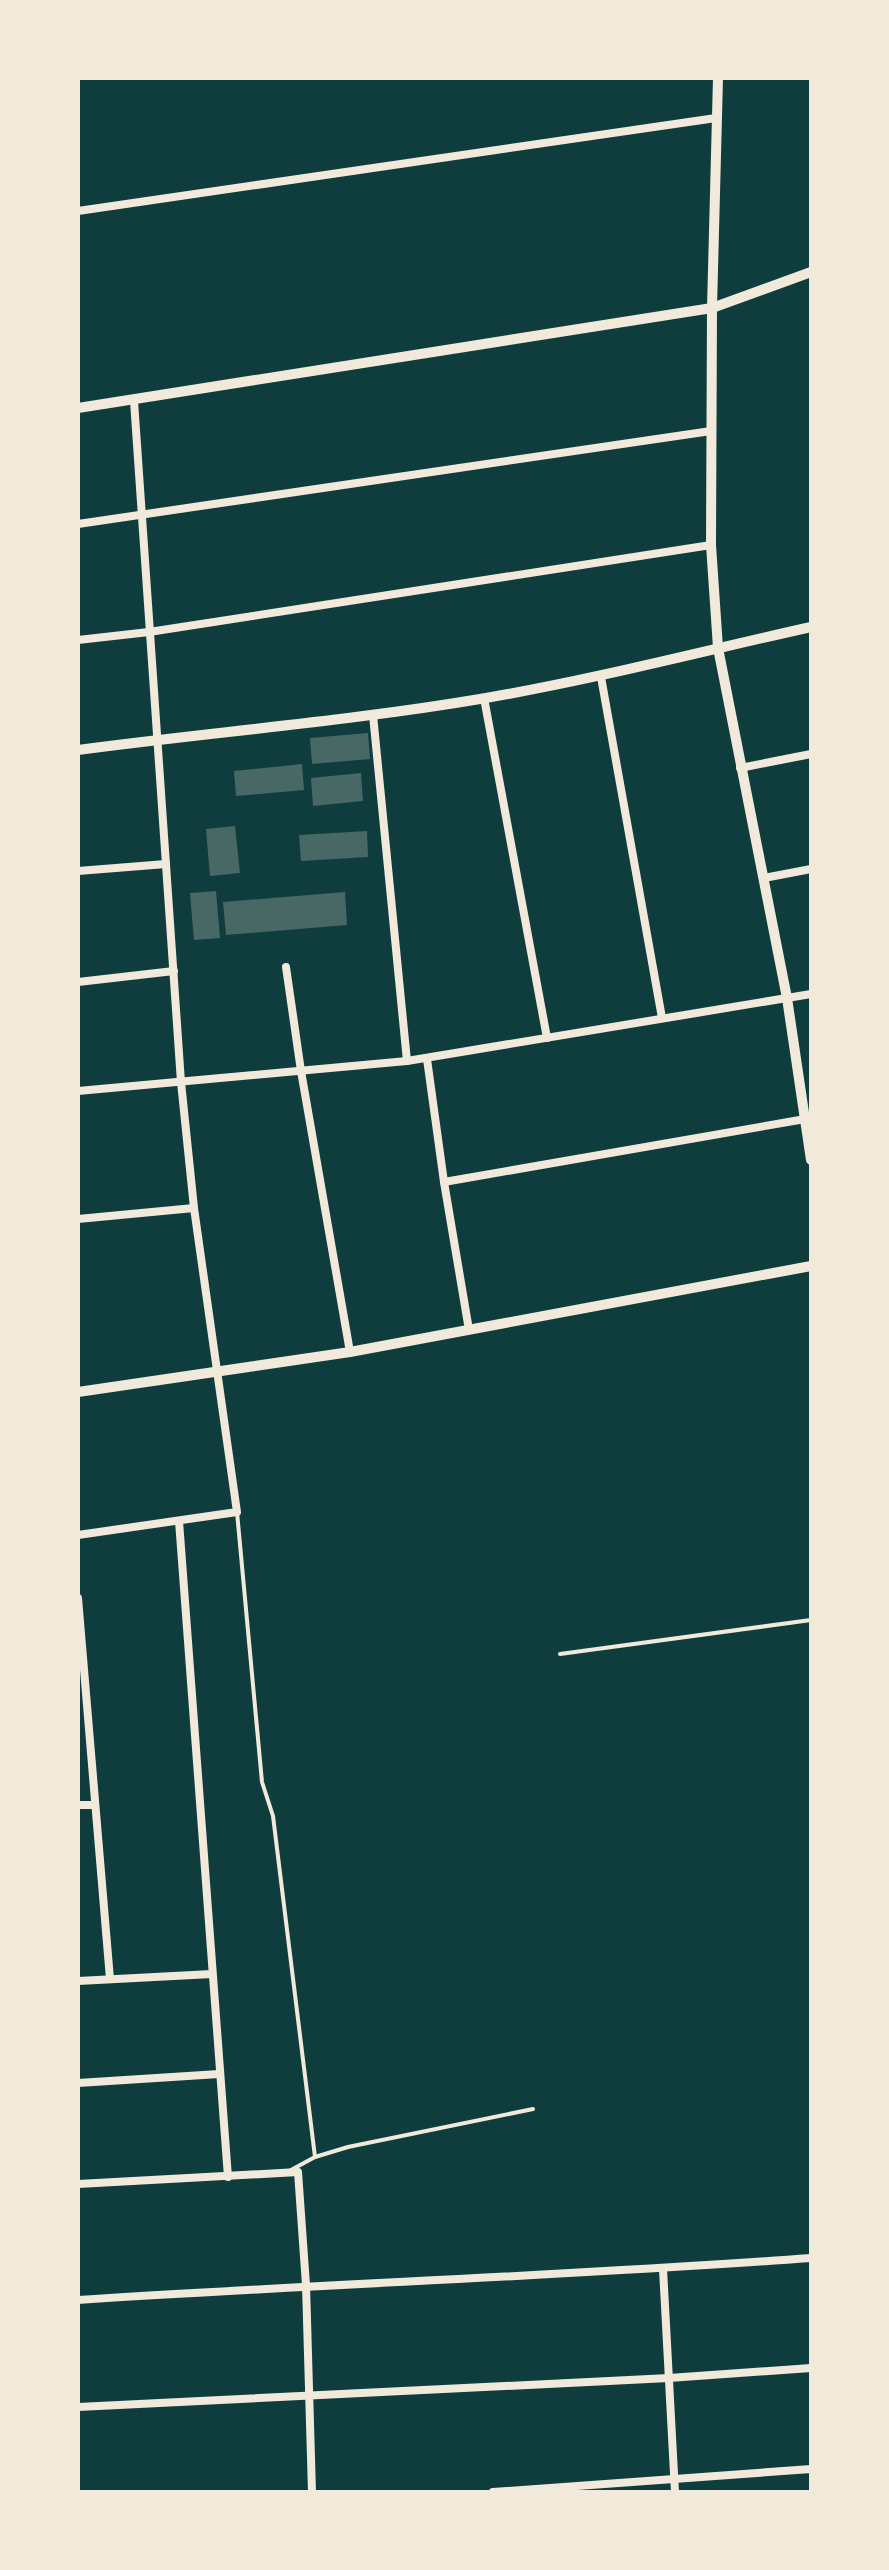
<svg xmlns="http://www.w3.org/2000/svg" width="889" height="2570" font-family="Georgia,serif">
	<rect width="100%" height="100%" fill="#0f3d3e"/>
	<!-- building -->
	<g fill="#486865">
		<polygon points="368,733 370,759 312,764 310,738"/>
		<polygon points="302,764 304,790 236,796 234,771"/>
		<polygon points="361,773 363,801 313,806 311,778"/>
		<polygon points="235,826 240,873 210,876 206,829"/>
		<polygon points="367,831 368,857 301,861 299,835"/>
		<polygon points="216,891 220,938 194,940 190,893"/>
		<polygon points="345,892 347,925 226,935 223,902"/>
	</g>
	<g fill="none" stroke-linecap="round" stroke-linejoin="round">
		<!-- service -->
		<g stroke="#f1e9da" stroke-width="4">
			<polyline points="237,1512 262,1782 273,1816 315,2157"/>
			<polyline points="560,1654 811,1620"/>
			<polyline points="291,2170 315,2157 348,2147 533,2109"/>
		</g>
		<!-- minor -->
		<g stroke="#f1e9da" stroke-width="8">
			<polyline points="78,211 716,118"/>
			<polyline points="78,524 711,431"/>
			<polyline points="78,640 149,632 711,545"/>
			<polyline points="601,677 662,1018"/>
			<polyline points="484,698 547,1038"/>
			<polyline points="373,715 407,1061"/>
			<polyline points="740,768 811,754"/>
			<polyline points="78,871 166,864"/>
			<polyline points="764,878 811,869"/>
			<polyline points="286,967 301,1071 350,1352"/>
			<polyline points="78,982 174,971"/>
			<polyline points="427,1059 444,1182 469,1330"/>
			<polyline points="78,1091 407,1061 811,994"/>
			<polyline points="444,1182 811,1118"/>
			<polyline points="78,1219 194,1208"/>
			<polyline points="179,1521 228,2177"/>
			<polyline points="78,1535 237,1512 194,1208 181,1082 134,401"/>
			<polyline points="78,1598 110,1979"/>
			<polyline points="78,1805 95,1805"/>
			<polyline points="78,1981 212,1974"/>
			<polyline points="78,2083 219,2074"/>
			<polyline points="78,2184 298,2172 306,2285 312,2492"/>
			<polyline points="663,2269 675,2492"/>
			<path d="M 78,2300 C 322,2284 567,2276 811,2258"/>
			<polyline points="78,2407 669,2378 811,2368"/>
			<polyline points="493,2492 811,2469"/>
		</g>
		<!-- tertiary -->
		<g stroke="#f1e9da" stroke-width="10">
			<polyline points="718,78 712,308 711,545 718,648 787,998 811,1160"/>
			<polyline points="78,408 712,308 811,272"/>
			<path d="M 78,750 C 214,732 351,721 486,698 C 596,679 703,651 811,627"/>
			<polyline points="78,1392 350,1352 811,1266"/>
		</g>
	</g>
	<!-- border -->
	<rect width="889" height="2570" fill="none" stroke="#f1e9da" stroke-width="160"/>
</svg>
